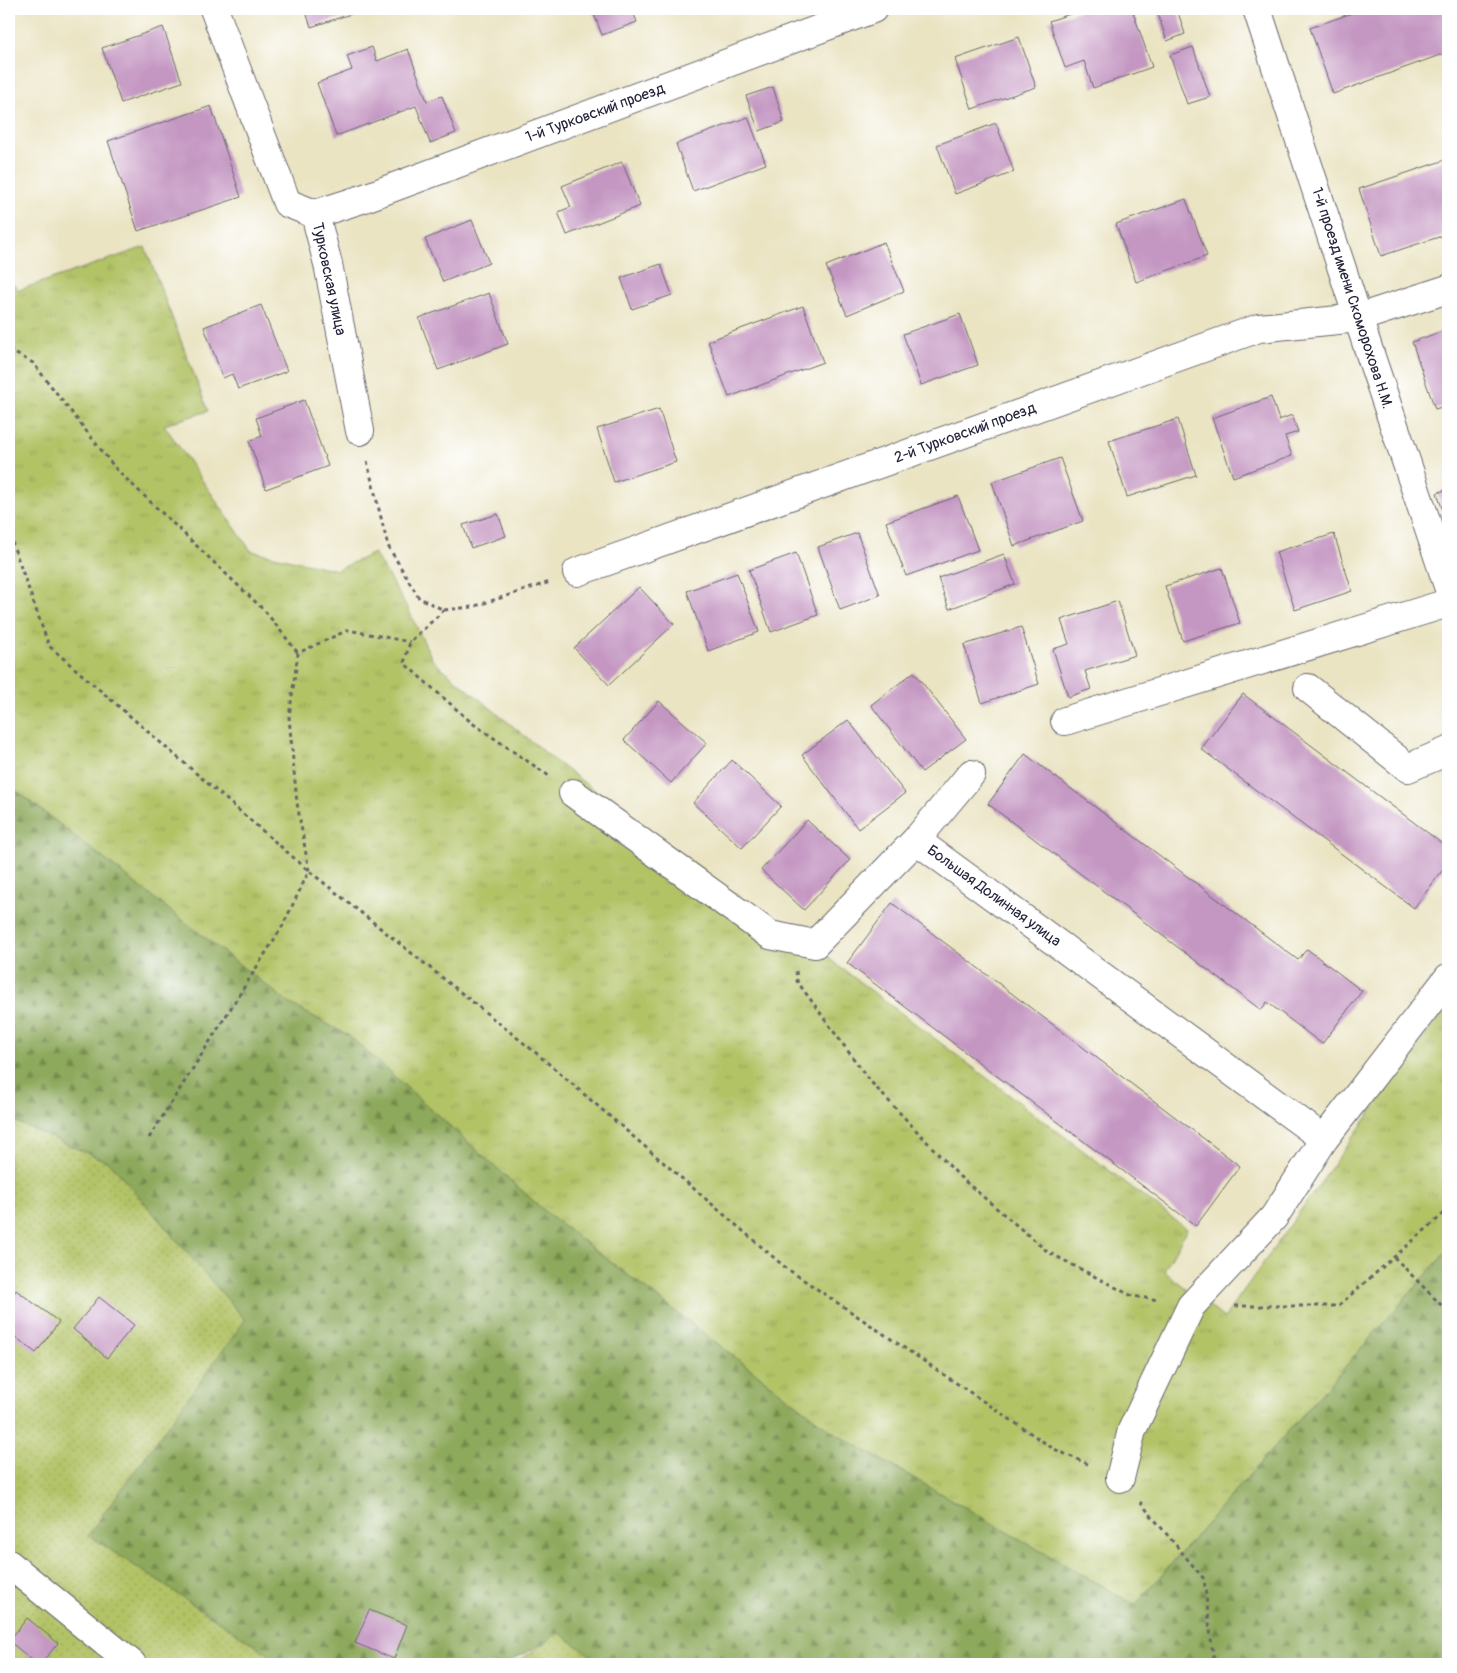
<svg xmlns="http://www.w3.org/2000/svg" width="1457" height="1673" font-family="Pangolin,sans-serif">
	<defs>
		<pattern id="grass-tufts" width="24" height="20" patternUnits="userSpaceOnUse" patternTransform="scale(1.25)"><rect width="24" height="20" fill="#b2c366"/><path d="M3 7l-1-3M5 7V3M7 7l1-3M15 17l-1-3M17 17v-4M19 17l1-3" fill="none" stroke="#99a759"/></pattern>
		<pattern id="forest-firs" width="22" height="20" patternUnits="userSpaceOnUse" patternTransform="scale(1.25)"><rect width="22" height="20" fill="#8da95b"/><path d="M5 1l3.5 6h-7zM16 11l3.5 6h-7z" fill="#73894c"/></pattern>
		<pattern id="garden-dots" width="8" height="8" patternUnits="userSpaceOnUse" patternTransform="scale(1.25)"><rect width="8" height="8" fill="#b2c366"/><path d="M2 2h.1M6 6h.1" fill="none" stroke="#99a759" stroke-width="1.8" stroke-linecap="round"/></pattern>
	</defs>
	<rect width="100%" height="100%" fill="#fff"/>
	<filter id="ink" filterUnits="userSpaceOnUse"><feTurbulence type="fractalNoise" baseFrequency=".02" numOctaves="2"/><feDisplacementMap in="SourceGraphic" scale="10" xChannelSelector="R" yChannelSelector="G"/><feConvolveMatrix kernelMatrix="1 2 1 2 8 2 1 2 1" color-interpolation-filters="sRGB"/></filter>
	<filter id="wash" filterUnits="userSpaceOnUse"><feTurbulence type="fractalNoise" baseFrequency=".0096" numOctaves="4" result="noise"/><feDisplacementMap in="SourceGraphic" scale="20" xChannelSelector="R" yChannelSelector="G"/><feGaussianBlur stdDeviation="1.12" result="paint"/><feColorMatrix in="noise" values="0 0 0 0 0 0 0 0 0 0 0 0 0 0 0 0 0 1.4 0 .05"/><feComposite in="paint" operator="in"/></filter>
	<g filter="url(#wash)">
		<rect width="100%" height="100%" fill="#eae4c3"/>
		<!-- grass -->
		<polygon fill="url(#grass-tufts)" stroke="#6a7250" points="145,247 208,411 164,425 251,551 337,570 374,553 408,609 433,661 559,764 771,920 808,928 832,961 1187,1229 1164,1271 1224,1318 1448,1004 1448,1250 1135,1605 833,1432 549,1215 349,1036 289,1004 9,785 9,281 19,290"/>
		<!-- forest -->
		<polygon fill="url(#forest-firs)" stroke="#58664b" points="9,785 289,1003 349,1036 549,1215 833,1432 1135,1605 1448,1250 1448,1664 603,1664 559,1634 506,1664 283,1664 88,1535 245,1320 110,1163 9,1119"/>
		<!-- garden -->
		<g fill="url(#garden-dots)" stroke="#6a7250">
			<polygon points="9,1119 110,1163 245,1320 88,1535 283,1664 9,1664"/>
			<polygon points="559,1633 603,1664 514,1664"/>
		</g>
		<g id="blocks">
			<!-- building -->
			<g fill="#c497c2">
				<polygon points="305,9 366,9 311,27"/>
				<polygon points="592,9 632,9 637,22 602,35"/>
				<polygon points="1085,9 1132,9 1152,67 1093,88 1084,61 1065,68 1049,21"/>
				<polygon points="1156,9 1177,9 1185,34 1167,41"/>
				<polygon points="1363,9 1448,9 1448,52 1333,94 1310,28"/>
				<polygon points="163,27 182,82 121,103 102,48"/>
				<polygon points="1019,37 1036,87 972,109 955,59"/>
				<polygon points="372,47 377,61 408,49 427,101 442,96 456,133 430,143 416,106 336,136 317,83 352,70 347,56"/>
				<polygon points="1193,47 1210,97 1187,104 1170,55"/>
				<polygon points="773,87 784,122 759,131 746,96"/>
				<polygon points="211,106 241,197 138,231 108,141"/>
				<polygon points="748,117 766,164 693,191 676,144"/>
				<polygon points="996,123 1014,172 955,194 937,145"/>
				<polygon points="1448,159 1448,234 1381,256 1359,189"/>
				<polygon points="622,162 640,206 567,235 558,212 571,207 562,186"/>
				<polygon points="1186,199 1207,256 1136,282 1116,224"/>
				<polygon points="472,220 489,263 443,282 425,239"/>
				<polygon points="884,242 904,291 847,315 826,266"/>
				<polygon points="661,264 672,295 632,309 621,278"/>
				<polygon points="489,293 508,344 438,370 419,318"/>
				<polygon points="261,305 287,371 238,389 232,374 223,378 204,327"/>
				<polygon points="803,306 823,362 729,397 708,341"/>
				<polygon points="960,314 978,365 921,385 903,334"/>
				<polygon points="1448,329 1448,405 1435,409 1412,342"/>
				<polygon points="1271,397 1279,420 1292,415 1298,432 1285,436 1292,456 1233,477 1212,418"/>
				<polygon points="304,400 328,466 266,489 249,441 262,436 256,418"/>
				<polygon points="659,409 676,462 614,482 597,429"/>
				<polygon points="1178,419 1196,475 1127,497 1109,441"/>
				<polygon points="1060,458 1083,521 1014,546 992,482"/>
				<polygon points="1448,489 1448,526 1437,493"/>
				<polygon points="958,496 978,550 906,576 886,522"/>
				<polygon points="498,514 506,536 471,548 463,525"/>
				<polygon points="857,533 880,595 840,610 818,547"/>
				<polygon points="1334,534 1352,591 1295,610 1276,552"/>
				<polygon points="796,553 818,615 771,632 749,570"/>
				<polygon points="1004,554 1015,584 949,609 938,578"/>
				<polygon points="1222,568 1240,623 1183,641 1165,586"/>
				<polygon points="737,573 759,632 708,651 687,591"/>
				<polygon points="639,587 674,624 609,685 574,648"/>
				<polygon points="1118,601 1135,655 1085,671 1091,689 1068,697 1053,649 1069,644 1061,620"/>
				<polygon points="1021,627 1039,684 982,703 964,645"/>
				<polygon points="914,672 966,739 922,772 871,705"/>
				<polygon points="1243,694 1448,848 1448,863 1414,908 1201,749"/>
				<polygon points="659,701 707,743 671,783 624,740"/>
				<polygon points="848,720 905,793 858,829 802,755"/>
				<polygon points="1025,754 1298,960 1307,949 1362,991 1322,1044 1267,1002 1261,1010 988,804"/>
				<polygon points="732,760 781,806 742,848 693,803"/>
				<polygon points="807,820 850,860 804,910 761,870"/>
				<polygon points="892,903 1240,1166 1196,1226 847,963"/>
				<polygon points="16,1290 59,1322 36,1353 9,1332 9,1300"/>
				<polygon points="99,1297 134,1325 107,1358 73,1329"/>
				<polygon points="369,1610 407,1625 394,1659 355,1643"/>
				<polygon points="27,1618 58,1643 41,1664 37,1664 9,1641"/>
			</g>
		</g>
	</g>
	<g filter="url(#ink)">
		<use href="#blocks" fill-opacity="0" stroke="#68666b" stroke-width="1"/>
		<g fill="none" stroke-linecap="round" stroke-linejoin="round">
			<defs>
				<g id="minor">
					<polyline points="214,9 287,203 315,214"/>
					<polyline points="1257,9 1358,318 1448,586"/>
					<polyline points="315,214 362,199 873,9"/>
					<polyline points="315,214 328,264 360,431"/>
					<polyline points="577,572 1259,328 1358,318 1448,289"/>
					<polyline points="1308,688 1408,768 1448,751"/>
					<polyline points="1065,721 1448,603"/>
					<polyline points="573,793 770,935 815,944 916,840 971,774"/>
					<polyline points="916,840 1324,1139"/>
					<polyline points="1120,1478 1132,1430 1191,1306 1274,1217 1324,1139 1448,978"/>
					<polyline points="9,1564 132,1664"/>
				</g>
			</defs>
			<!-- minor casing -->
			<use href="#minor" stroke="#68666b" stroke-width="30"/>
			<!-- path -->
			<g stroke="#68666b" stroke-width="3" stroke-dasharray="4 4" stroke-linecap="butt">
				<polyline points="9,350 33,363 116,469 265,611 298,653"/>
				<polyline points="367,461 388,546 419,598 444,610 472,607 550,582"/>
				<polyline points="9,534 49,646 309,871 535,1052 786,1268 1054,1449 1090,1465"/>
				<polyline points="444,610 410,642 404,663 472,723 549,776"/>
				<polyline points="796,971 797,981 869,1080 960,1177 1048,1252 1132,1296 1159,1300"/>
				<polyline points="149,1138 282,927 309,871 297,803 289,717 298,653 348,630 410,642"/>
				<polyline points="1394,1257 1448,1312"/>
				<polyline points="1235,1306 1338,1306 1448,1210"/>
				<polyline points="1140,1502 1204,1579 1214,1664"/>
			</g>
			<!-- minor -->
			<use href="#minor" stroke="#fff" stroke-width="28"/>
		</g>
	</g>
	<g text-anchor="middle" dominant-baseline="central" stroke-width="4.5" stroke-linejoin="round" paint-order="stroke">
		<!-- street labels -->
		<g font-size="15" fill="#22223b" stroke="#fff">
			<text transform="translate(595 113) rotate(-20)">1-й Турковский проезд</text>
			<text transform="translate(329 279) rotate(78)">Турковская улица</text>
			<text transform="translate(1352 298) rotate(72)">1-й проезд имени Скоморохова Н.М.</text>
			<text transform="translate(965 433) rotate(-20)">2-й Турковский проезд</text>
			<text transform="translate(994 896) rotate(36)">Большая Долинная улица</text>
		</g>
	</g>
	<!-- margin -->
	<rect width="1457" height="1673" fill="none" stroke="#fff" stroke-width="30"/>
</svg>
